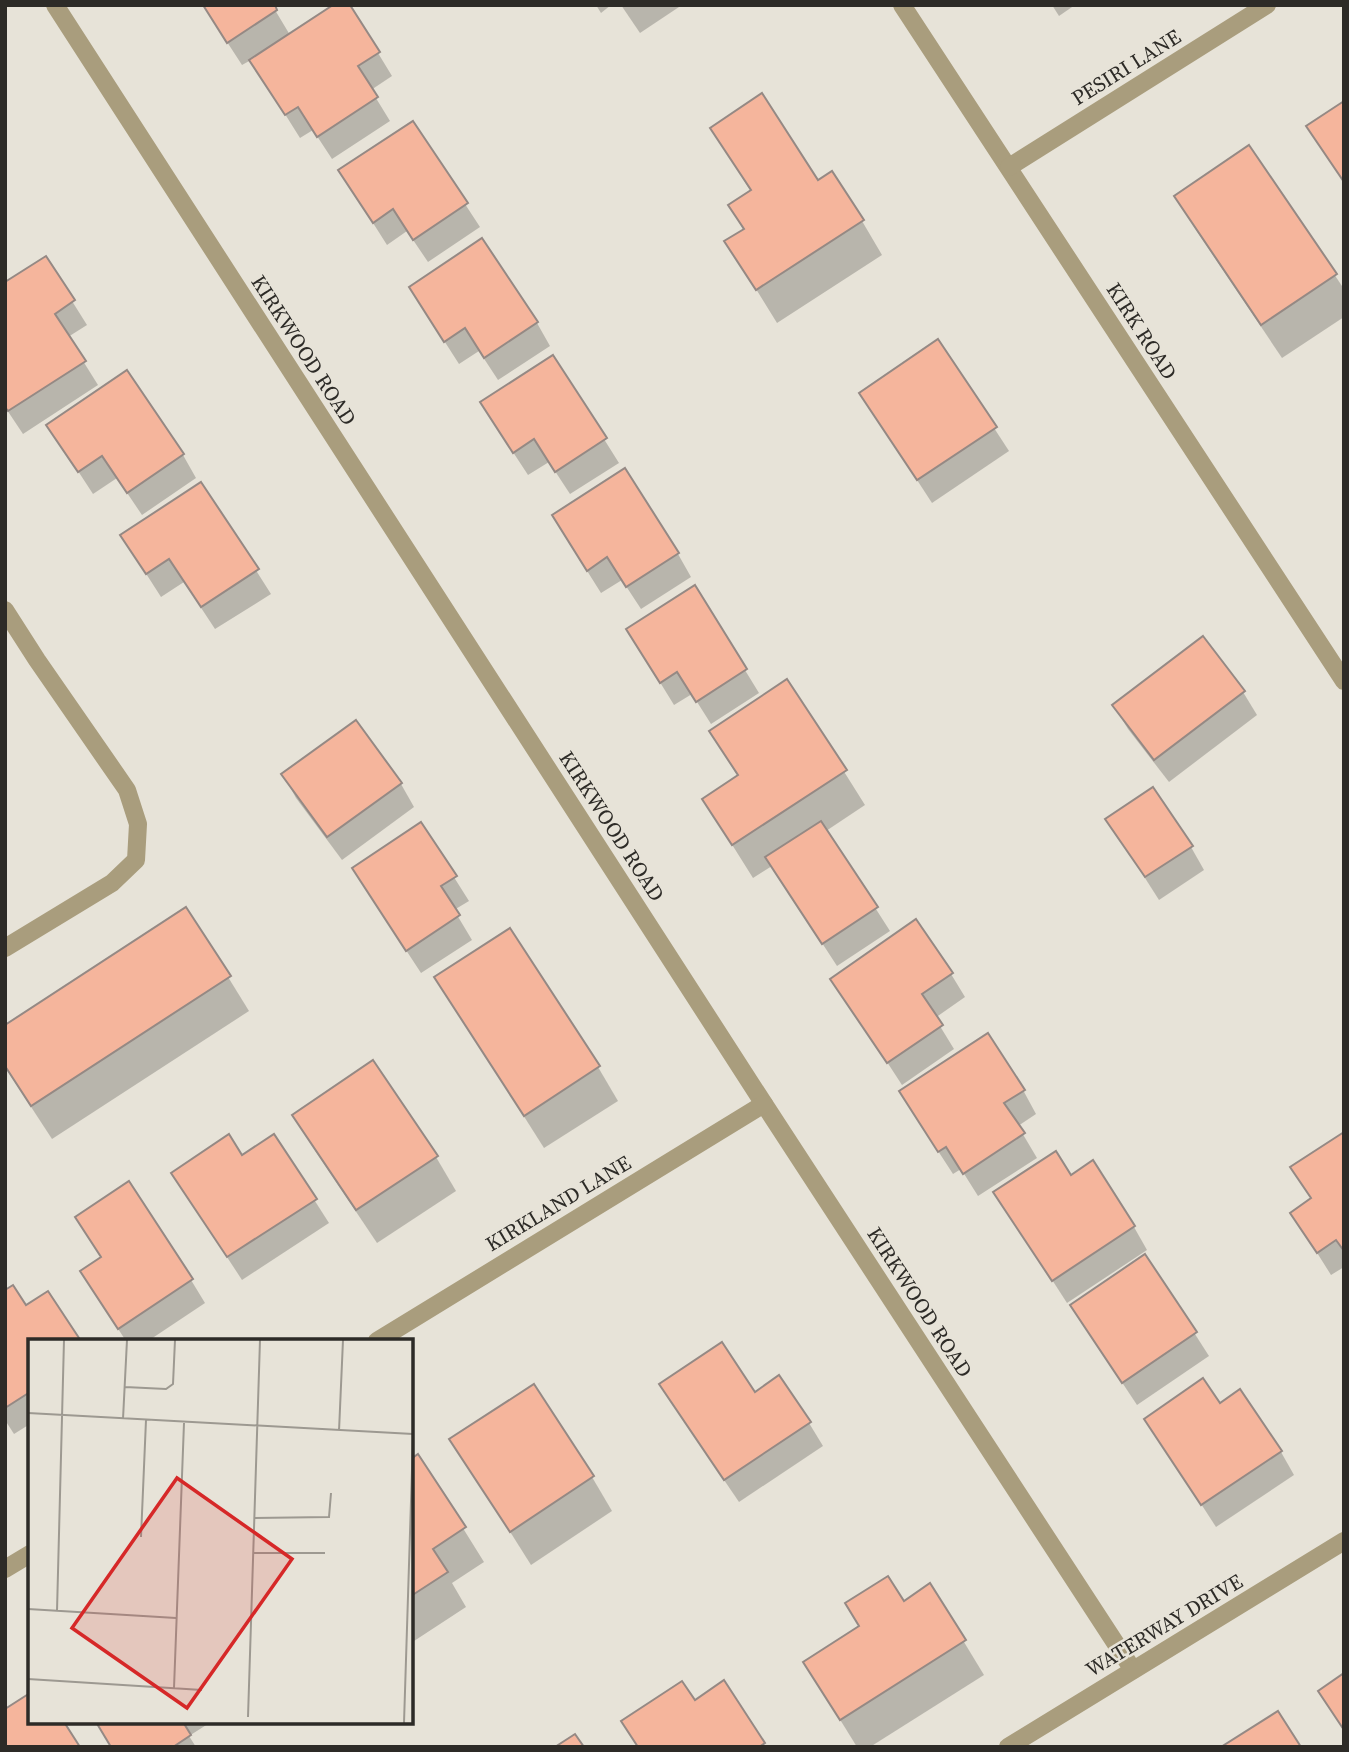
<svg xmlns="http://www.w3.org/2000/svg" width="1349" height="1752" font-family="'Source Serif 4',serif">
	<rect width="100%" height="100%" fill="#e7e3d8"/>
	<!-- shadow -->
	<g fill="#0003">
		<polygon points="203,5 272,5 290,35 378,53 392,76 371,90 390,121 332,159 313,130 300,138 251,60 242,65"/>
		<polygon points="596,5 611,5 601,13"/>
		<polygon points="621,5 682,5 640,33"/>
		<polygon points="1052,5 1075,5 1059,16"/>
		<polygon points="412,123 480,227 428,262 407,231 387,245 340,171"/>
		<polygon points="712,128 817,182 862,221 882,255 777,323 727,242 744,231 730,206 751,192"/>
		<polygon points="1249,147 1344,289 1344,317 1282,358 1196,230 1176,196"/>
		<polygon points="45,258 87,325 68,337 98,385 23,434 5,407"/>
		<polygon points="425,311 537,323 550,346 498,380 479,351 459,364"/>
		<polygon points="938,342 1009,451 932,503 861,394"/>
		<polygon points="553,358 619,463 570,494 549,462 528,475 496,426"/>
		<polygon points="48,425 183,455 196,478 142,515 117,478 93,494"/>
		<polygon points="201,484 271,594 215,629 184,582 161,597 136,558"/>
		<polygon points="567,539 678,554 691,577 641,609 622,580 601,593"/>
		<polygon points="694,587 759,693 711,724 692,694 674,705 642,653"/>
		<polygon points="787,681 865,805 826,831 890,931 837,966 772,866 753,878 704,800 738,777 711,732"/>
		<polygon points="1243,692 1257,715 1169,782 1128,729 1114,706"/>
		<polygon points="283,774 401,784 414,807 342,860 296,798"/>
		<polygon points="1108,820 1191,847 1204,870 1159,900"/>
		<polygon points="421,825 469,901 454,910 472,940 421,973 368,892"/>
		<polygon points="186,909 249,1011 52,1139 5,1067 5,1027"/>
		<polygon points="951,974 965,997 935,1018 954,1049 902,1085 833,979"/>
		<polygon points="436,978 598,1067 618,1101 544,1148"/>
		<polygon points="1023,1090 1036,1114 1018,1126 1037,1158 978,1196 961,1169 953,1174 914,1114"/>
		<polygon points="294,1115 436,1157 456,1191 377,1243 314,1149"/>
		<polygon points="1344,1134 1344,1267 1331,1275 1292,1213 1311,1199 1292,1168"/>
		<polygon points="274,1137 329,1223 242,1280 187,1196"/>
		<polygon points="1071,1177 1134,1227 1147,1250 1067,1303 996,1193"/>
		<polygon points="77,1218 191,1280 205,1303 148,1341 126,1341 96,1295 102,1259"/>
		<polygon points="1145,1256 1209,1356 1137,1405 1086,1328"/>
		<polygon points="5,1292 30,1341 30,1424 14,1434 5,1420"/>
		<polygon points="754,1395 809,1423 823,1446 739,1502 675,1408"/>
		<polygon points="1219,1405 1281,1452 1294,1475 1216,1527 1146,1419"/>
		<polygon points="452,1440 592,1477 612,1511 531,1565"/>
		<polygon points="418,1456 484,1562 452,1583 466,1607 411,1643 411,1461"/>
		<polygon points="930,1586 984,1675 870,1747 857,1747 805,1663"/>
		<polygon points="97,1722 211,1722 189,1736 196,1747 112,1747"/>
	</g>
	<!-- building -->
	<g fill="#f5b59c" stroke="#958984" stroke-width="2">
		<polygon points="203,5 275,5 277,10 227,43"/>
		<polygon points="333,5 350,5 380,52 358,66 378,97 317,137 298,107 285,115 249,60"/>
		<polygon points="762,93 818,180 832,171 864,220 756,290 724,241 744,229 728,205 751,190 710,128"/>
		<polygon points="1344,101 1344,182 1306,126"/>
		<polygon points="413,121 468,203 413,240 393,209 373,223 338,170"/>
		<polygon points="1249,145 1337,274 1261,325 1174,196"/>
		<polygon points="482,238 538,322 484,358 465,328 444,342 409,287"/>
		<polygon points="46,256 75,300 55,314 86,361 8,411 5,407 5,282"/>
		<polygon points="938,339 997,427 917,480 859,393"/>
		<polygon points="553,355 607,438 555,472 534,439 513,453 480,402"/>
		<polygon points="127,370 184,454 127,493 102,456 78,472 46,425"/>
		<polygon points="625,468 679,553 626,587 607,557 587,571 552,515"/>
		<polygon points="201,482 259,569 201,607 169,559 146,574 120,535"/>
		<polygon points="695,585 747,669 696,702 677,672 660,683 626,629"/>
		<polygon points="1203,636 1245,691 1154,760 1112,705"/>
		<polygon points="787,679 847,770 732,845 702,799 738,775 709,731"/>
		<polygon points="356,720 402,783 327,837 281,774"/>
		<polygon points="1153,787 1193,846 1145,877 1105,819"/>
		<polygon points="821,821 878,907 822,944 765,857"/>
		<polygon points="421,822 457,876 441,886 460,915 406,951 352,868"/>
		<polygon points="186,907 231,976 31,1106 5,1066 5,1025"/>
		<polygon points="916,919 953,973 922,994 943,1025 887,1063 830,979"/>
		<polygon points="510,928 600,1066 524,1116 434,977"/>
		<polygon points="988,1033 1025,1090 1004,1103 1025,1133 963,1174 946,1147 938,1152 899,1091"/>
		<polygon points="373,1060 438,1156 356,1210 292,1115"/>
		<polygon points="1344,1132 1344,1251 1336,1240 1317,1253 1290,1213 1311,1198 1290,1167"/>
		<polygon points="229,1134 242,1155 274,1134 317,1199 227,1257 171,1173"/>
		<polygon points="1056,1151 1071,1175 1093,1160 1135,1226 1052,1281 993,1192"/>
		<polygon points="129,1181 193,1279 118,1329 80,1271 101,1257 75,1217"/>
		<polygon points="1145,1254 1197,1332 1122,1383 1070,1305"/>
		<polygon points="13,1285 26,1305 48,1291 81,1341 30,1341 30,1392 5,1408 5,1290"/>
		<polygon points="722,1342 755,1392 779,1375 811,1422 724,1480 659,1384"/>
		<polygon points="1203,1378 1220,1403 1240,1389 1282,1451 1201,1505 1144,1419"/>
		<polygon points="534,1384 594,1476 510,1532 449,1439"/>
		<polygon points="418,1454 466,1527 433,1549 448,1572 411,1596 411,1459"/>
		<polygon points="888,1576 904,1601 930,1583 966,1640 840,1720 803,1662 859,1626 845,1603"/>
		<polygon points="1344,1673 1344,1730 1318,1691"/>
		<polygon points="724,1680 765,1743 759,1747 638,1747 621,1721 682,1681 695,1700"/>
		<polygon points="30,1693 30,1722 64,1722 80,1747 5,1747 5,1709"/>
		<polygon points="1278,1711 1301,1747 1221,1747"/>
		<polygon points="96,1722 183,1722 191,1735 173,1747 111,1747"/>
		<polygon points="575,1734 584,1747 555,1747"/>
	</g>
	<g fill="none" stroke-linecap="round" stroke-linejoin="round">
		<!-- minor -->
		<g stroke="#a99d7d" stroke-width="18">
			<polyline points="55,5 764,1104 1133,1670"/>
			<polyline points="902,5 1344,681"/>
			<polyline points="1009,167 1267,5"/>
			<polyline points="5,610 37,660 127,790 138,824 136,860 112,883 5,948"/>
			<polyline points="377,1341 764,1104"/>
			<polyline points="5,1569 30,1554"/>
			<polyline points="1008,1747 1344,1541"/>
		</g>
	</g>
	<g text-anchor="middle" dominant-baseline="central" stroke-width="5" stroke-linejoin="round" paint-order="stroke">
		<!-- street labels -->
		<g font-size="21" fill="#2d2b27" stroke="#e7e3d8">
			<text transform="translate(1126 67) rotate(-32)">PESIRI LANE</text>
			<text transform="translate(1142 331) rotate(57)">KIRK ROAD</text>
			<text transform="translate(304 350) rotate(57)">KIRKWOOD ROAD</text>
			<text transform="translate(612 826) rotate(57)">KIRKWOOD ROAD</text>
			<text transform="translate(558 1203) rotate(-31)">KIRKLAND LANE</text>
			<text transform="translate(920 1302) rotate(57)">KIRKWOOD ROAD</text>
			<text transform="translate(1164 1625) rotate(-31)">WATERWAY DRIVE</text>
		</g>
	</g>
	<!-- overview -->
	<g transform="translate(28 1339)">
		<rect width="385" height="385" fill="#e7e3d8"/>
		<path fill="none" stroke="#9d9991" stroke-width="2" d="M 97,48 L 138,50 L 145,45 L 147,1M 0,74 L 385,95M 95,80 L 99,1M 311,92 L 315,1M 226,179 L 301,178 L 303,154M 113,198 L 118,81M 225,214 L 297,214M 0,270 L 148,279M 29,272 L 36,1M 0,340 L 174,351M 146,349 L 156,84M 220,378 L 232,1M 376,384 L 385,99"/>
		<path fill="#d62828" fill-opacity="0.15" stroke="#d62828" stroke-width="3.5" d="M 149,139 L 264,220 L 159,369 L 44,289 Z"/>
		<rect width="385" height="385" fill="none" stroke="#2d2b27" stroke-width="3.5"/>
	</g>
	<!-- border -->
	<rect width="1349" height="1752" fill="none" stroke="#2d2b27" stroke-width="14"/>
</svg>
